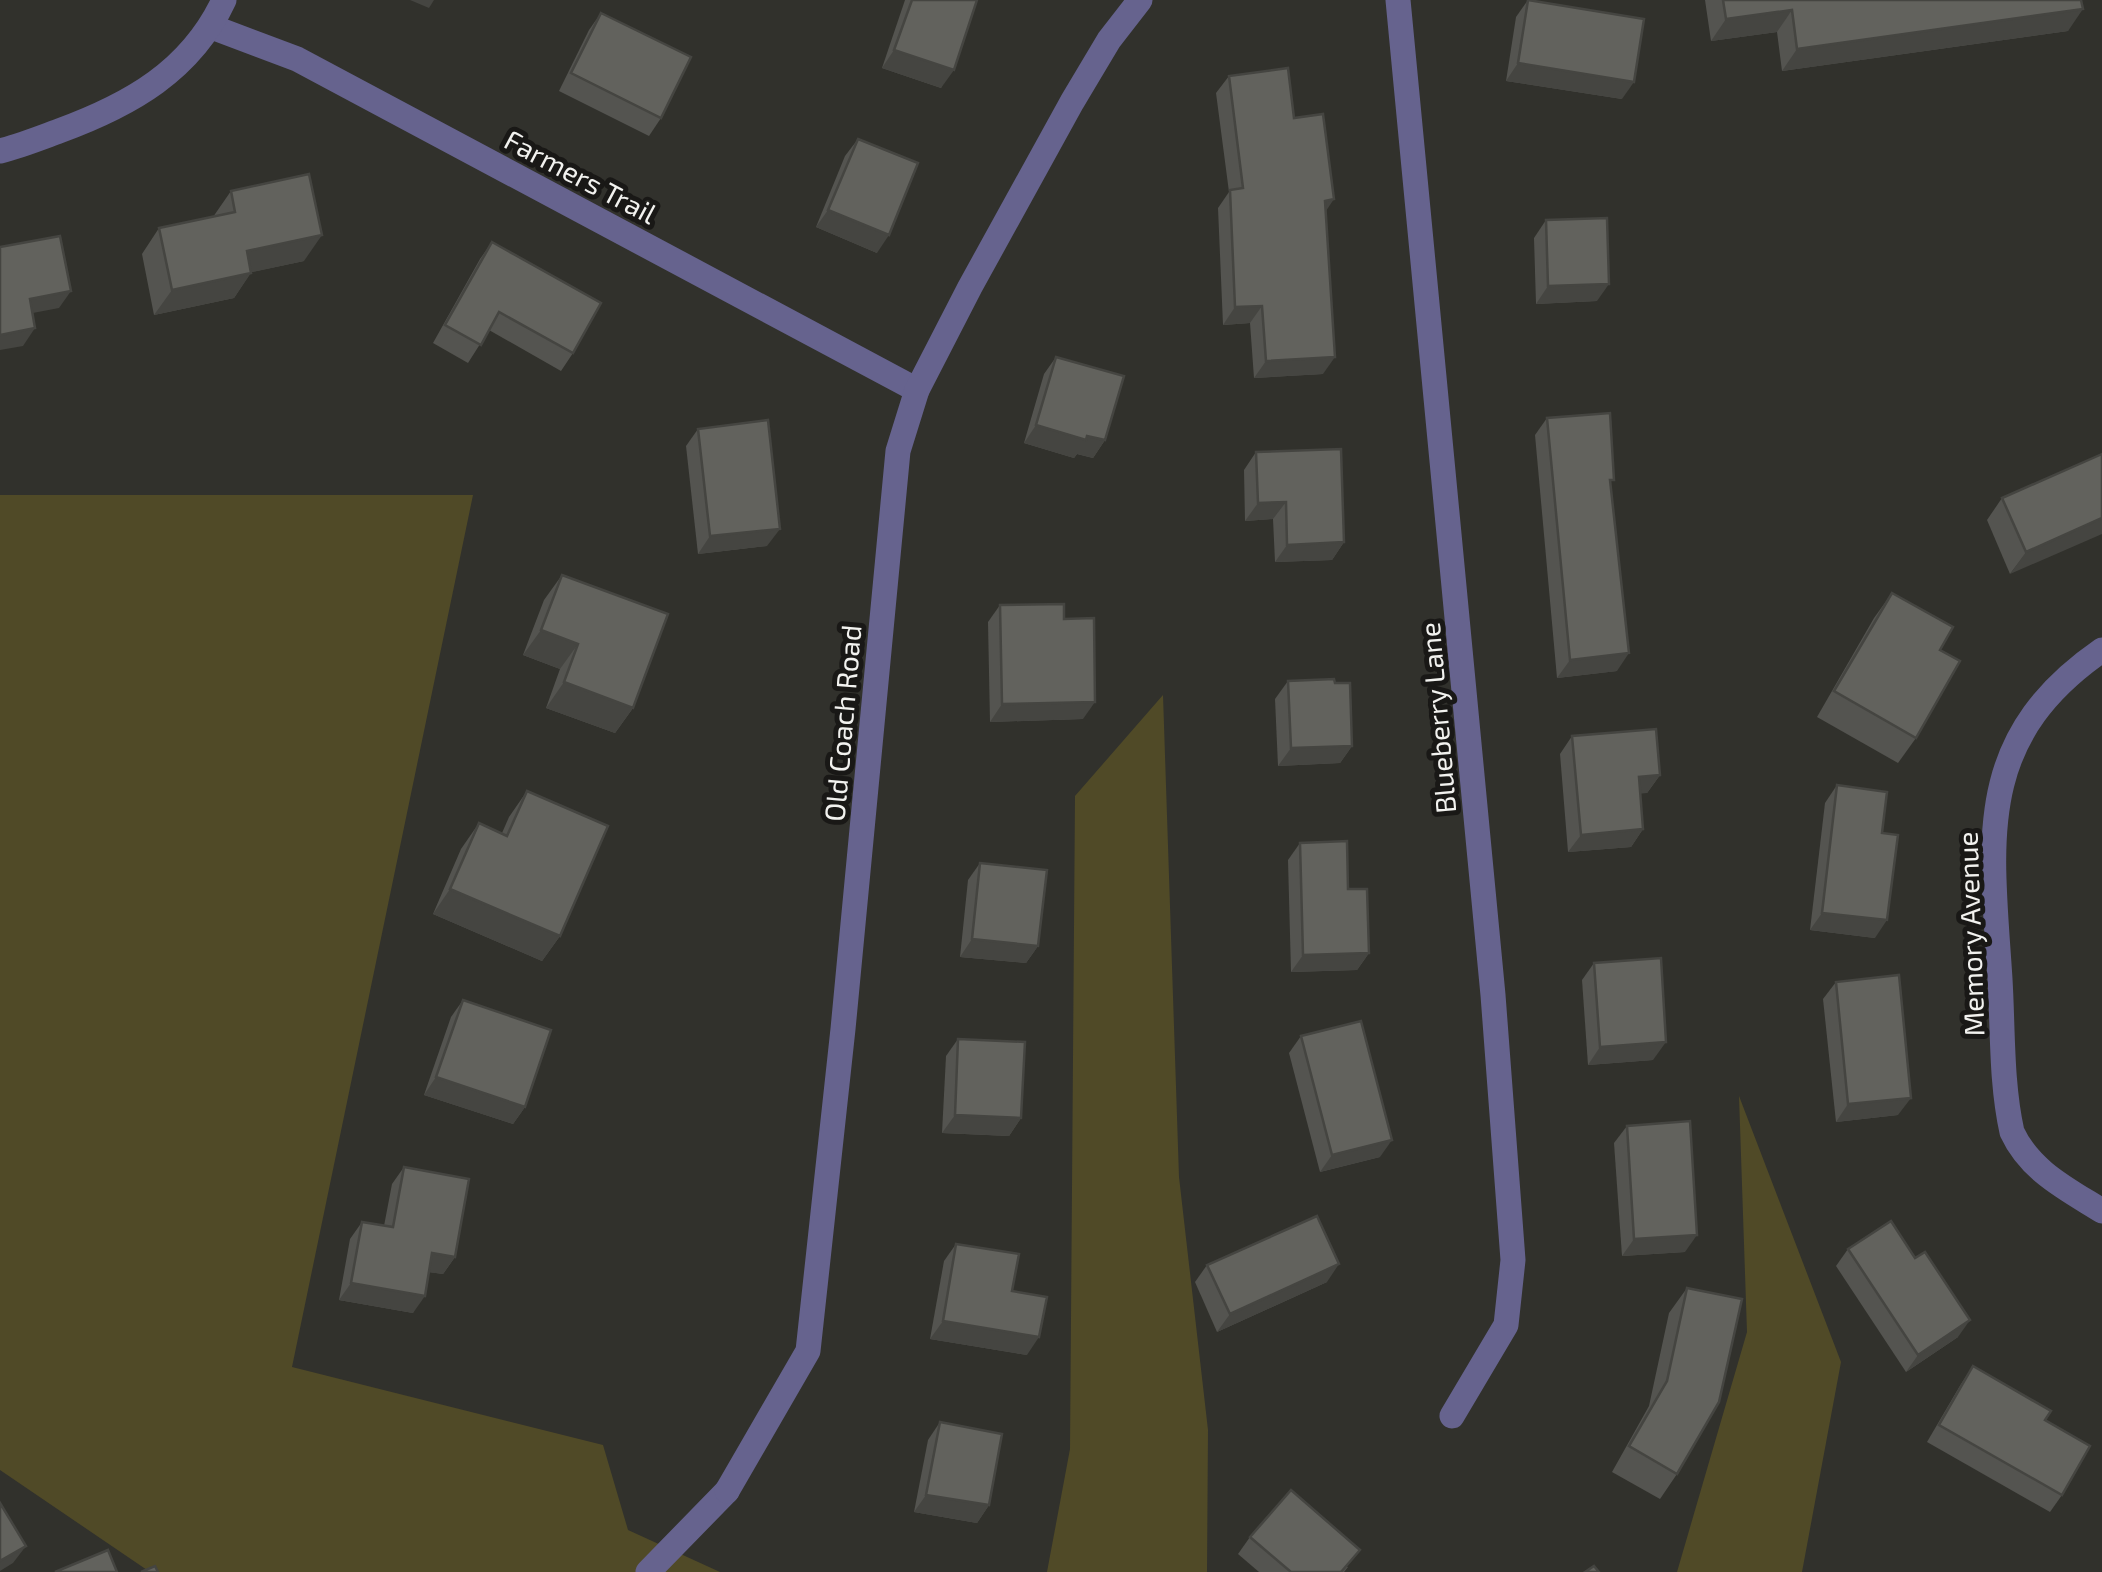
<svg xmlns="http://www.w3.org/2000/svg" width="2102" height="1572" font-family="'Exo 2',sans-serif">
	<rect width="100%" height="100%" fill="#31312c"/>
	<!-- green -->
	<g fill="#504a27">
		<polygon points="0,495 473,495 292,1367 603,1445 628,1530 720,1572 150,1572 0,1470"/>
		<polygon points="1163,695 1179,1177 1208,1430 1207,1572 1047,1572 1070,1449 1075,796"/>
		<polygon points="1739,1096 1841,1362 1802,1572 1677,1572 1747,1332"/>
	</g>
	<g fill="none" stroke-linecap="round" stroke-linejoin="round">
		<!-- lane -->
		<polyline stroke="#66638e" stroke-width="25" points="648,1572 727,1491"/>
		<!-- street -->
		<g stroke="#66638e" stroke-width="25">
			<polyline points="1398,0 1493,995 1513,1260 1506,1325 1452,1416"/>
			<polyline points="212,27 297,59 917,390"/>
			<path d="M 0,151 C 20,146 40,138 59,131 C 130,105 191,71 224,0"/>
			<path d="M 2102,650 C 1973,739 1991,840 2000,979 C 2003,1029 2001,1083 2012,1132 C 2030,1171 2067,1189 2102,1211"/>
			<polyline points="727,1491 808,1351 843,1029 898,451 917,390 970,287 1072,102 1109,40 1140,0"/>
		</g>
	</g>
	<!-- wall -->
	<g fill="#545450">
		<polygon points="905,0 977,0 941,88 882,68"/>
		<polygon points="1528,0 1622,99 1506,81 1516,17"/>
		<polygon points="1705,0 2081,0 2068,31 1782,71 1777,32 1711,41"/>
		<polygon points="601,13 661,118 649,136 559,91 589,30"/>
		<polygon points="1229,76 1294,118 1326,211 1323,374 1254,378 1250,323 1223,325 1218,208 1229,192 1216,93"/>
		<polygon points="858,139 877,253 816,227 845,156"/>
		<polygon points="231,191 304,261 251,272 234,298 154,315 142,254 159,228 213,217"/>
		<polygon points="1546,220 1597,301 1536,304 1534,238"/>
		<polygon points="492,242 573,353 561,371 489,330 468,363 433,343 480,259"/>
		<polygon points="1056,357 1105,440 1093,458 1077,454 1074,458 1024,443 1044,374"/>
		<polygon points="1547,418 1617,671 1557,678 1535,435"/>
		<polygon points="698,429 767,546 698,554 686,446"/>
		<polygon points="1256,452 1344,542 1332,560 1275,562 1273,519 1245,521 1244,470"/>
		<polygon points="2102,454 2010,574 1987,520 2002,498"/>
		<polygon points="562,575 633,708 615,733 546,708 560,669 523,655 544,600"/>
		<polygon points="1892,593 1940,650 1916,738 1898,763 1817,717 1874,618"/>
		<polygon points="1000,605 1064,619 1083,719 990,722 988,622"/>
		<polygon points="1288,681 1335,683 1352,746 1340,763 1278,766 1275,699"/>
		<polygon points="1572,736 1660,775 1647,793 1640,793 1643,829 1631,847 1568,852 1560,754"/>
		<polygon points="1837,785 1882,833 1875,938 1810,930 1825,803"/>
		<polygon points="527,791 560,936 542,961 433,914 461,849 479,823 502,833 509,817"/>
		<polygon points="1300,843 1348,889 1369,953 1357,970 1291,972 1288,860"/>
		<polygon points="980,863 1038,946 1026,963 960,957 968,880"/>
		<polygon points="1594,963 1653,1060 1588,1065 1582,980"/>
		<polygon points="1836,982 1898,1115 1836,1122 1823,999"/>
		<polygon points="463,1000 525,1107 513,1124 424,1095 451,1017"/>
		<polygon points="1301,1036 1380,1157 1320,1172 1289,1053"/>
		<polygon points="958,1039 1021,1118 1009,1136 942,1133 946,1056"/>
		<polygon points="1627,1126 1685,1252 1622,1256 1614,1143"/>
		<polygon points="404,1167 455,1257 443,1274 429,1272 413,1313 339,1300 350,1239 362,1222 384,1226 392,1184"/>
		<polygon points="956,1244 1012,1291 1027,1355 930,1339 944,1261"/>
		<polygon points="1848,1249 1958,1337 1906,1372 1836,1266"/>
		<polygon points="1207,1265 1327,1282 1217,1332 1195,1282"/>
		<polygon points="1687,1288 1677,1474 1660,1499 1612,1472 1649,1406 1669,1313"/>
		<polygon points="1973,1366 2062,1495 2050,1512 1927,1442 1961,1384"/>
		<polygon points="940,1422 989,1505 977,1523 914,1512 928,1440"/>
		<polygon points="1250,1537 1348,1567 1344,1572 1259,1572 1238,1554"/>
	</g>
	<!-- shaded-wall -->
	<g fill="#454541">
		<polygon points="410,0 434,0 429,8"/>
		<polygon points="2083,9 2068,31 1782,71 1797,49"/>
		<polygon points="1792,10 1777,32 1711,41 1726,19"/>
		<polygon points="894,50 954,70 941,88 882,68"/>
		<polygon points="1518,63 1634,82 1622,99 1506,81"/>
		<polygon points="1334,199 1322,217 1325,201"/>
		<polygon points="828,210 889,235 877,253 816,227"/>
		<polygon points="322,235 304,261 229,277 247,251"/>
		<polygon points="251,273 234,298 154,315 172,290"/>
		<polygon points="1609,284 1597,301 1536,304 1548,286"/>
		<polygon points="71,291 59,308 17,316 30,299"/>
		<polygon points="1262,306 1250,323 1223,325 1235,307"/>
		<polygon points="35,328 23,346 0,350 0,335"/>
		<polygon points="1335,357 1323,374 1254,378 1266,361"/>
		<polygon points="1036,425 1087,436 1105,440 1093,458 1077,454 1074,458 1024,443"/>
		<polygon points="1286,502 1273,519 1245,521 1258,503"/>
		<polygon points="2102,518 2102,534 2010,574 2026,552"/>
		<polygon points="780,529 767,546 698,554 710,536"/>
		<polygon points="1344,542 1332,560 1275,562 1287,545"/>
		<polygon points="541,630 578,644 560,669 523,655"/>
		<polygon points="1629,653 1617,671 1557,678 1570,660"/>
		<polygon points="564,682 633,708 615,733 546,708"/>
		<polygon points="1095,702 1083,719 990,722 1002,704"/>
		<polygon points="1352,746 1340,763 1278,766 1291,748"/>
		<polygon points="1660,775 1647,793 1627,795 1639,777"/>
		<polygon points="1643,829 1631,847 1568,852 1581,835"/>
		<polygon points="450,889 560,936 542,961 433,914"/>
		<polygon points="1822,913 1887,920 1875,938 1810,930"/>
		<polygon points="972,939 1038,946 1026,963 960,957"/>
		<polygon points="1369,953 1357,970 1291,972 1303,955"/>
		<polygon points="1666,1042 1653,1060 1588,1065 1600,1047"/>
		<polygon points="436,1077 525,1107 513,1124 424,1095"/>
		<polygon points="1911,1098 1898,1115 1836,1122 1848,1104"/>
		<polygon points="955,1115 1021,1118 1009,1136 942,1133"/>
		<polygon points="1392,1140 1380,1157 1320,1172 1332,1155"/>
		<polygon points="1697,1235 1685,1252 1622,1256 1634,1239"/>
		<polygon points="432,1253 455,1257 443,1274 420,1271"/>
		<polygon points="1339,1264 1327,1282 1217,1332 1230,1314"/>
		<polygon points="351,1283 425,1296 413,1313 339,1300"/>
		<polygon points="1970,1320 1958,1337 1906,1372 1918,1355"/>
		<polygon points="943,1321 1039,1337 1027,1355 930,1339"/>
		<polygon points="926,1495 989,1505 977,1523 914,1512"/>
		<polygon points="26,1546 13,1563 0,1571 0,1561"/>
	</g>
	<!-- building -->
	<g fill="#62625d" stroke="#454541" stroke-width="2.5">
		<polygon points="912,0 977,0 954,70 894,50"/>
		<polygon points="1528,0 1644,19 1634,82 1518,63"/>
		<polygon points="1723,0 2081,0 2083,9 1797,49 1792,10 1726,19"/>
		<polygon points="601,13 691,57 661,118 571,73"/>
		<polygon points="1288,68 1294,118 1323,114 1334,199 1325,201 1335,357 1266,361 1262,306 1235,307 1230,190 1243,188 1229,76"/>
		<polygon points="858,139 918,163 889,235 828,210"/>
		<polygon points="309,174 322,235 247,251 251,273 172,290 159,228 235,212 231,191"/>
		<polygon points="1607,218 1609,284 1548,286 1546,220"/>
		<polygon points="60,236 71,291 30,299 35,328 0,335 0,247"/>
		<polygon points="492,242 601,303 573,353 499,312 481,345 445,325"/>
		<polygon points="1056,357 1124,376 1105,440 1087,436 1086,440 1036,425"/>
		<polygon points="1610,413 1614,480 1610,480 1629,653 1570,660 1547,418"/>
		<polygon points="768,420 780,529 710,536 698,429"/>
		<polygon points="1341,449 1344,542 1287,545 1286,502 1258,503 1256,452"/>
		<polygon points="2102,454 2102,518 2026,552 2002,498"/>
		<polygon points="562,575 668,614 633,708 564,682 578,644 541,630"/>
		<polygon points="1892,593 1953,627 1940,650 1960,661 1916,738 1834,691"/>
		<polygon points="1064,604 1064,619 1094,618 1095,702 1002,704 1000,605"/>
		<polygon points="1334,679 1335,683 1350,683 1352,746 1291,748 1288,681"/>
		<polygon points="1656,729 1660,775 1639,777 1643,829 1581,835 1572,736"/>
		<polygon points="1837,785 1887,792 1882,833 1898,835 1887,920 1822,913"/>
		<polygon points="527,791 608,826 560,936 450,889 479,823 507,836"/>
		<polygon points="1347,841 1348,889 1367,889 1369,953 1303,955 1300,843"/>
		<polygon points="980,863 1047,870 1038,946 972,939"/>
		<polygon points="1661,958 1666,1042 1600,1047 1594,963"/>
		<polygon points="1899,975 1911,1098 1848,1104 1836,982"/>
		<polygon points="463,1000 551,1030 525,1107 436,1077"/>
		<polygon points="1361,1021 1392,1140 1332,1155 1301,1036"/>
		<polygon points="958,1039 1025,1042 1021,1118 955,1115"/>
		<polygon points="1690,1121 1697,1235 1634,1239 1627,1126"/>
		<polygon points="404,1167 469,1179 455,1257 432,1253 425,1296 351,1283 362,1222 393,1227"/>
		<polygon points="1317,1216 1339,1264 1230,1314 1207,1265"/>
		<polygon points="1891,1221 1915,1258 1925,1252 1970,1320 1918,1355 1848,1249"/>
		<polygon points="956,1244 1019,1254 1012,1291 1047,1297 1039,1337 943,1321"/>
		<polygon points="1687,1288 1742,1299 1719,1402 1677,1474 1629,1446 1667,1381"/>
		<polygon points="1973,1366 2051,1411 2045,1420 2090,1446 2062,1495 1939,1425"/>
		<polygon points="940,1422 1002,1434 989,1505 926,1495"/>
		<polygon points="1291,1490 1360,1550 1341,1572 1291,1572 1250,1537"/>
		<polygon points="0,1503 26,1546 0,1561"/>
		<polygon points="108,1550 117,1572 55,1572"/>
		<polygon points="155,1566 158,1572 141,1572"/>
		<polygon points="1594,1566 1599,1572 1585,1572"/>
	</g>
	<g text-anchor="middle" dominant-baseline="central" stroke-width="10" stroke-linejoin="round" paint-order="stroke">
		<!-- street labels -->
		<g font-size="28" fill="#f2f2ef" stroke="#191816">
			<text transform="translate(581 176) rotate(28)">Farmers Trail</text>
			<text transform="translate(1437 718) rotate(-95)">Blueberry Lane</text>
			<text transform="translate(842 723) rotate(-85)">Old Coach Road</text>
			<text transform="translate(1970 934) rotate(-92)">Memory Avenue</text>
		</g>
	</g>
</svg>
